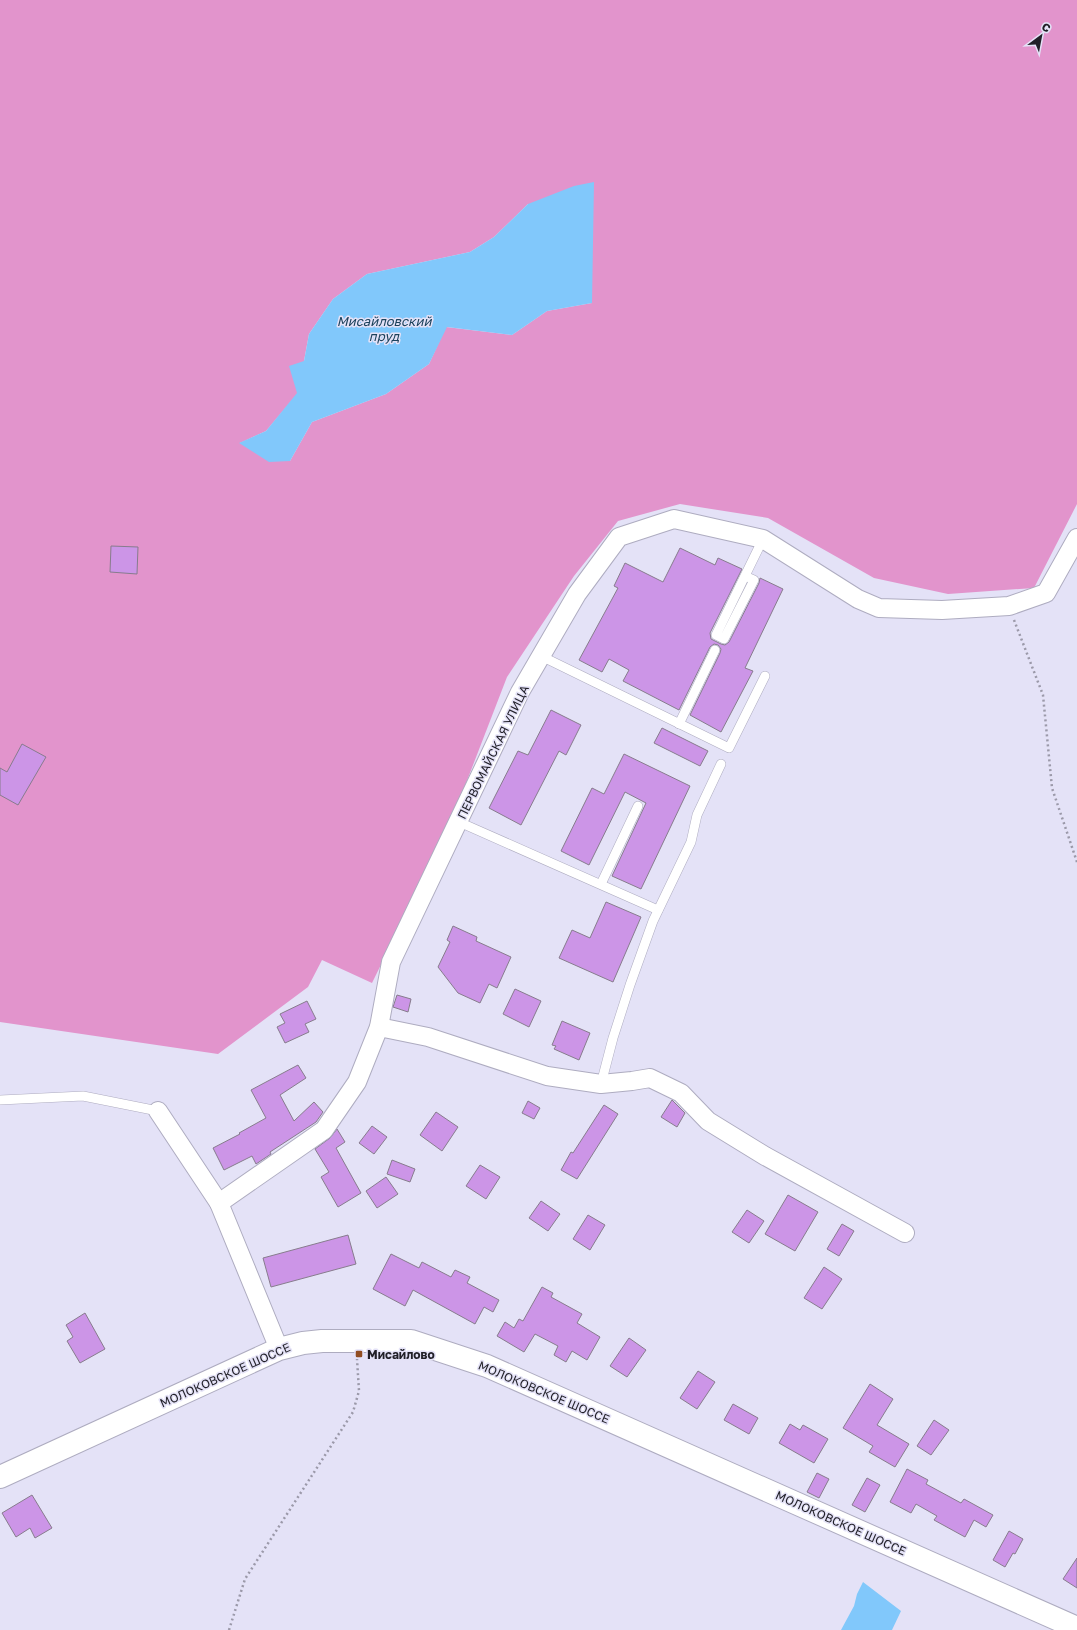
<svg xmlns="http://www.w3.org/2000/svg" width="1077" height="1630" font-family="'Golos Text',sans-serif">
	<rect width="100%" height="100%" fill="#e4e2f7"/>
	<!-- green -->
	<path fill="#e294cc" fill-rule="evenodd" d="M 0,0 L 1077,0 L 1077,504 L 1034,588 L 948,594 L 874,578 L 768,518 L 680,504 L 618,521 L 574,576 L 507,677 L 451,822 L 372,983 L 322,960 L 308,987 L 218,1054 L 0,1022 ZM 528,204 L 592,303 L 547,311 L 512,335 L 446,327 L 429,364 L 386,394 L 312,422 L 290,461 L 240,443 L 266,431 L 298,393 L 309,334 L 333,299 L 367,274 L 470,252 L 494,237 Z"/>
	<!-- water -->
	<g fill="#81c8fb">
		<polygon points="594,182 592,303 547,311 512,335 447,327 429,364 386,394 312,422 290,461 269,462 239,443 266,431 297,393 289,366 304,361 309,334 333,299 367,274 470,252 494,237 528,204 574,186"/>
		<polygon points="863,1582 901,1611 892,1630 841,1630 854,1606 857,1594"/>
	</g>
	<!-- building -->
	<g fill="#cc95e7" stroke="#877c8d">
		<polygon points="111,546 138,547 137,574 110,572"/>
		<polygon points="680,548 715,565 718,558 742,569 710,633 711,639 721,644 725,645 729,642 759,583 760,578 783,589 745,668 753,671 721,732 690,715 720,653 721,649 718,645 714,644 710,647 679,710 623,681 629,670 609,659 602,672 579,660 618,588 614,586 625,563 663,582"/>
		<polygon points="551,710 581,725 566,755 559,751 521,825 489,808 518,751 528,755"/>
		<polygon points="662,728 708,751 700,766 654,743"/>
		<polygon points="22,744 46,757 18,805 0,795 0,768 7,772"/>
		<polygon points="624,754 690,786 641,889 612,876 646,803 625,792 589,865 561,851 592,788 604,794"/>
		<polygon points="606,902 641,917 613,982 559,958 572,930 590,938"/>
		<polygon points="453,926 477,937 476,941 511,957 497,988 489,984 480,1003 458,993 438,967 450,942 447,940"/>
		<polygon points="515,989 541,1001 529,1027 503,1014"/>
		<polygon points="397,995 411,999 408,1012 393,1007"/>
		<polygon points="307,1001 316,1019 305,1024 309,1032 285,1043 277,1027 285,1023 280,1014"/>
		<polygon points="562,1021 590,1033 579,1060 554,1049 556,1046 552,1045"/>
		<polygon points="298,1065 306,1078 280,1095 294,1121 314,1102 323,1112 316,1122 270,1152 271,1154 256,1164 252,1156 224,1170 213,1148 240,1134 239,1133 266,1118 251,1090"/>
		<polygon points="672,1100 685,1113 677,1127 661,1117"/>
		<polygon points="528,1101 540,1108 534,1119 522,1113"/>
		<polygon points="604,1105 618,1114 577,1179 561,1170 571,1152 573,1153"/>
		<polygon points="436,1112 458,1127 442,1151 420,1135"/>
		<polygon points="372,1126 387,1137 374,1154 359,1143"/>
		<polygon points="337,1129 345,1142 336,1148 361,1193 338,1207 321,1177 329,1172 315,1149 330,1138"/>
		<polygon points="392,1160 415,1169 410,1182 387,1174"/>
		<polygon points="480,1165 500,1177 486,1199 466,1186"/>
		<polygon points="386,1177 398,1194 377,1208 366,1191"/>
		<polygon points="788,1195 818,1212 795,1251 765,1234"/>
		<polygon points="541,1201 560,1214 548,1231 529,1218"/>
		<polygon points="747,1210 764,1221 749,1243 732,1232"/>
		<polygon points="588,1215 605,1225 590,1250 573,1239"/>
		<polygon points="842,1224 854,1231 839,1256 827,1249"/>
		<polygon points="348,1235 356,1264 271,1287 263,1258"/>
		<polygon points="391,1254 419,1268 422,1262 451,1277 455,1270 470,1277 467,1283 499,1300 493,1312 484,1307 475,1324 413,1290 405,1306 373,1289"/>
		<polygon points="824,1267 842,1279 822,1309 804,1298"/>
		<polygon points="542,1287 553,1293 551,1297 582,1314 577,1323 600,1337 587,1360 572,1351 566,1362 554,1355 558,1346 535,1334 524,1352 497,1336 505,1322 514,1328 519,1319 523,1321"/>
		<polygon points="85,1313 105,1349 80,1363 67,1341 73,1337 66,1325"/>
		<polygon points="629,1338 646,1350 627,1377 610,1366"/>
		<polygon points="698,1371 715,1382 697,1409 680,1398"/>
		<polygon points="870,1384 893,1399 877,1425 909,1444 895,1467 869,1452 873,1446 843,1428"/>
		<polygon points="733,1404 758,1418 749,1434 724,1420"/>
		<polygon points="934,1420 949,1430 931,1455 917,1446"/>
		<polygon points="790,1424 800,1430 803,1425 828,1439 814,1463 779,1443"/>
		<polygon points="907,1469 928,1480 926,1484 961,1503 964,1499 993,1515 986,1527 974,1520 965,1537 934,1520 937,1516 916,1504 911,1513 890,1502"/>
		<polygon points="817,1473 829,1479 819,1498 807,1492"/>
		<polygon points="867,1478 880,1485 865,1512 852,1505"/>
		<polygon points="32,1495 52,1528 35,1538 30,1528 16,1537 2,1513"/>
		<polygon points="1009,1531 1023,1539 1015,1554 1013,1553 1005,1567 993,1560"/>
		<polygon points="1077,1558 1077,1588 1063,1579"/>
	</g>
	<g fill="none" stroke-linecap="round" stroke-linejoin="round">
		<defs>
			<g id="lane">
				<polyline points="745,576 754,580 724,639 716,635 763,539"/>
				<polyline points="541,656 729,748 765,676"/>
				<polyline points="679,724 715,650"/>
				<polyline points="459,822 658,910"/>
				<polyline points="601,884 638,806"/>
				<polyline points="601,1084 613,1038 630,985 653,921 691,842 697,815 721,764"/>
				<polyline points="0,1100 83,1096 158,1111"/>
			</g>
			<g id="street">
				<polyline points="379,1027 428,1037 547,1076 601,1084 632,1081 650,1078 681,1093 708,1121 765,1156 905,1233"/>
				<polyline points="158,1111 219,1203 279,1349"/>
				<polyline points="219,1203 324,1130 357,1082 379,1027 391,962 520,692 577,594 619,537 674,519 763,539 858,599 879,608 942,610 1009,606 1046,593 1077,538"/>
			</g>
			<polyline id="secondary" points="0,1477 279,1349 303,1343 322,1341 411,1341 487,1366 1077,1628"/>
		</defs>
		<!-- lane casing -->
		<use href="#lane" stroke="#aeacc0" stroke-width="10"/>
		<!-- street casing -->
		<use href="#street" stroke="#aeacc0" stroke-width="20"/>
		<!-- secondary casing -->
		<use href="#secondary" stroke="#aeacc0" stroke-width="24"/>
		<!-- path -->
		<g stroke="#9b99a9" stroke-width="2.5" stroke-dasharray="2 3" stroke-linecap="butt">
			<polyline points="1014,620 1043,695 1052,788 1077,862"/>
			<polyline points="229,1630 245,1579 353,1412 359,1391 357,1359"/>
		</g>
		<!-- lane -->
		<use href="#lane" stroke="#fff" stroke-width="9"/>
		<!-- street -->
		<use href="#street" stroke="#fff" stroke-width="18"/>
		<!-- secondary -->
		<use href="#secondary" stroke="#fff" stroke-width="22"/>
	</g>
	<!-- markers -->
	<rect fill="#914d21" stroke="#e4e2f7" stroke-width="1.5" x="355" y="1350" width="8" height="8" rx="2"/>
	<g text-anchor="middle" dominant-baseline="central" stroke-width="3" stroke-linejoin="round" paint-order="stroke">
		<!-- street labels -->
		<g font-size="12" fill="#201f27" stroke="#e4e2f7">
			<text transform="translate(493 752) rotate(-64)">ПЕРВОМАЙСКАЯ УЛИЦА</text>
			<text transform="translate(225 1375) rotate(-24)">МОЛОКОВСКОЕ ШОССЕ</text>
			<text transform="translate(544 1392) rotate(23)">МОЛОКОВСКОЕ ШОССЕ</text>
			<text transform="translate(841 1523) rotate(24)">МОЛОКОВСКОЕ ШОССЕ</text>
		</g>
		<!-- poi labels -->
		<g font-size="12" font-weight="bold" fill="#201f27" stroke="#e4e2f7" text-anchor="start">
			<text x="367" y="1354">Мисайлово</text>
		</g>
		<!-- water labels -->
		<g font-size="13" font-style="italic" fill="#1c425c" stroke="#e4e2f7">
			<text x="384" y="321">Мисайловский<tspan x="384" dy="15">пруд</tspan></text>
		</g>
	</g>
	<!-- north arrow -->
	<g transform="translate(1041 36) rotate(32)" stroke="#e4e2f7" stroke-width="3" paint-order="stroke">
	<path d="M0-3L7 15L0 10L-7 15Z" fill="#201f27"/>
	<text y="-6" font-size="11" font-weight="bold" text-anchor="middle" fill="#201f27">С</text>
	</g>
</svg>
